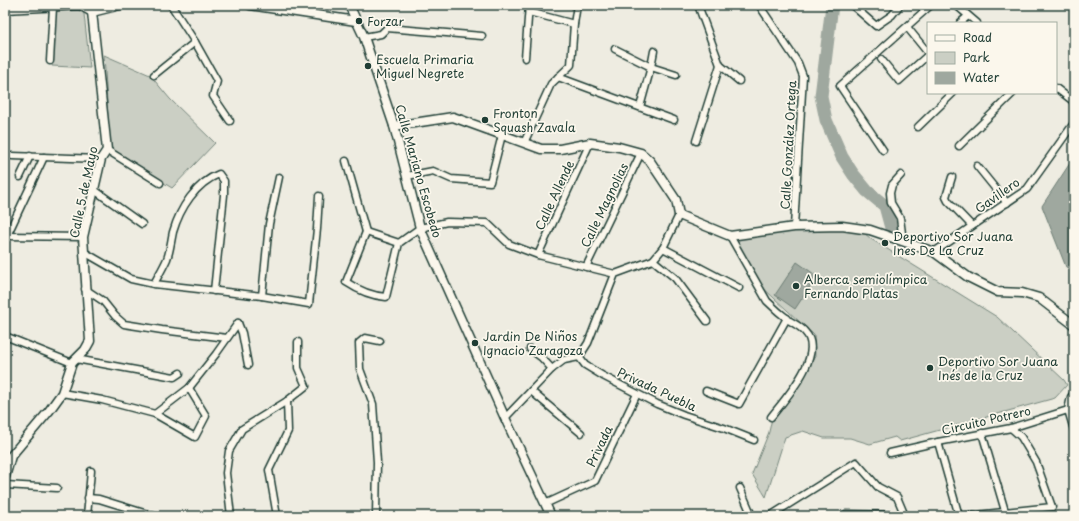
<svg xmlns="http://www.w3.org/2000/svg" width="1079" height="521" font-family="'Playpen Sans',sans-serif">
	<rect width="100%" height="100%" fill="#eeece1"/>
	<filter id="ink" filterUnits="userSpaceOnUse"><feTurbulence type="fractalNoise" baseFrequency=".025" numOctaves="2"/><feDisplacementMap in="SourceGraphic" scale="8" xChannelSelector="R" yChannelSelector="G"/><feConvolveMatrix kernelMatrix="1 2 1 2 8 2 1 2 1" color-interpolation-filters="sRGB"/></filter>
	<g filter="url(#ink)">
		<!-- green -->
		<g fill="#cbcfc4" stroke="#75867c">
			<polygon points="56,10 81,10 84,14 90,68 52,66 53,13"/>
			<polygon points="104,55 150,75 170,99 215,143 172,188 110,150"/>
			<polygon points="835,228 863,232 871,239 997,317 1064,380 1067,385 1055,398 900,441 895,437 870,444 850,438 824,438 803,431 785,437 766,497 752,474 769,432 772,418 815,357 814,335 761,286 732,237 797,230"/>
		</g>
		<!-- water -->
		<g fill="#9fa89f" stroke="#6c7d74">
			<polygon points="1074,157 1074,271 1073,271 1066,267 1042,206"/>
			<polygon points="797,262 817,276 795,309 775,295"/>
		</g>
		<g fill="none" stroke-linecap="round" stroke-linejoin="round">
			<!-- river -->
			<polyline stroke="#9fa89f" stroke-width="13" points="832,5 821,96 826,120 842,157 853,174 867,191 885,206 891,228"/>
			<defs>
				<g id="minor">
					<polyline points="171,5 195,42 217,81 213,96 230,121"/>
					<polyline points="759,5 798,63 803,76 794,227"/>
					<polyline points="852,5 876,26 892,15 900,5"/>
					<polyline points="956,5 977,23"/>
					<polyline points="529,12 574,24"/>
					<polyline points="960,23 968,16"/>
					<polyline points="907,27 928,53"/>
					<polyline points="364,37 381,34 387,28 482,36"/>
					<polyline points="615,49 651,67 676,75"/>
					<polyline points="525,58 529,5"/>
					<polyline points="881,59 899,81 928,55"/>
					<polyline points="50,61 53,7"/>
					<polyline points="720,65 739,81"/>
					<polyline points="154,75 195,42"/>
					<polyline points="558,77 674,120"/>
					<polyline points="1056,88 1074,102"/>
					<polyline points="640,107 651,67 654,51"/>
					<polyline points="918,127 953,93"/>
					<polyline points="696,141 720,65 698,5"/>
					<polyline points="524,143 551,84 571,65 574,24 577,5"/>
					<polyline points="959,146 1013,93"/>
					<polyline points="107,150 160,183"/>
					<polyline points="883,150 840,86 931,5"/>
					<polyline points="12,156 101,159"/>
					<polyline points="346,161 366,232"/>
					<polyline points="977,166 1007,203"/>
					<polyline points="901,175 892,185 890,193 891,203 900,218 903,241"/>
					<polyline points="407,176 433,171 451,179 490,182 502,135"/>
					<polyline points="20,177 30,156"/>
					<polyline points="952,177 946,197 948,201 972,226"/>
					<polyline points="93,189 142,224"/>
					<path d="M 366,232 L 346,282 C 358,290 372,296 386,297 L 399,243 L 420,228 L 447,222 L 487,223 L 509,244 L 538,255 L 615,274"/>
					<polyline points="366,232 399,243"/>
					<polyline points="7,236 83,237"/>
					<path d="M 730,236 L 767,301 C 774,308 782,315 790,321 C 795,324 801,327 805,332 C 826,354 785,399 771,417"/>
					<polyline points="5,240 44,157"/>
					<polyline points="663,248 739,288"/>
					<polyline points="84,252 131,279 154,284 262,296 309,304 317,229 319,196"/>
					<polyline points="934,252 1027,189 1074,123"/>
					<polyline points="538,255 590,143"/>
					<polyline points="653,260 675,278 707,321"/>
					<polyline points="586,267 641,153"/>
					<path d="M 154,284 C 158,276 163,268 167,259 C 170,251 171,241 173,232 C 180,208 196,183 219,174 L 224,181 L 224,195 L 214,291"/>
					<polyline points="85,289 103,301 115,316 124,324 162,330 227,338"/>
					<polyline points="262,296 269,224 279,177"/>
					<polyline points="238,323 242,333 248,365"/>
					<polyline points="5,336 72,363"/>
					<polyline points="530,349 541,357 552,369"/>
					<polyline points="579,357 585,365 603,376 657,404 684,415 724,428 754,440"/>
					<polyline points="76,359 174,377 180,373"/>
					<polyline points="531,391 581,433"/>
					<polyline points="706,391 739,404 787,318"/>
					<polyline points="62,393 102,400 155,414 195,437 206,416 189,388"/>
					<polyline points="1068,410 1074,430"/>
					<polyline points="155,414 189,388 216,354 238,323"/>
					<polyline points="505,418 552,369 564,360 579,357 588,343 615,274 653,260 663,248 679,215"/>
					<polyline points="982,433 1005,511"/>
					<polyline points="938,442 959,516"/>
					<polyline points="890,453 938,442 1011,428 1068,410 1071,397 1074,393"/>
					<polyline points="5,485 57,488"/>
					<polyline points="740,488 752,516"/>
					<polyline points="88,498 99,499 154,516"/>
					<polyline points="545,504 595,481 637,394"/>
					<polyline points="846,514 904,515"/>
					<polyline points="87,516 91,471"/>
					<polyline points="231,516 226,473 229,451 242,429 287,401 306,386 298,368 298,342"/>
					<polyline points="277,516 269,470 288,431 287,401"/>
					<polyline points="376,516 377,462 373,404 360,369 359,343 365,338 380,341"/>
					<polyline points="770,516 856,462 878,487 897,497 905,516"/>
					<polyline points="966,516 1052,507 1036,462 1021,437 1011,428"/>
				</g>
				<g id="tertiary">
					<polyline points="250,5 356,21"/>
					<polyline points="349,5 364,37 394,126 420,228 505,418 551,516"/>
					<polyline points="5,9 80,5 92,12 120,5"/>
					<polyline points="394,126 453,117 541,149 560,149 590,143 619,147 641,153 650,161 676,200 679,215 730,236 794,227 842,226 870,230 934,252 968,277 998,292 1022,293 1039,298 1074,325"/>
					<polyline points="5,477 11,456 49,411 62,393 72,363 85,350 90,341 83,237 101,159 107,150 92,12 88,5"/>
				</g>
			</defs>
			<!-- minor casing -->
			<use href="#minor" stroke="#1f3d34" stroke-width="9"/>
			<!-- tertiary casing -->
			<use href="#tertiary" stroke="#1f3d34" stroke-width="11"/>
			<!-- minor -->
			<use href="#minor" stroke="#fbf7ec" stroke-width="6"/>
			<!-- tertiary -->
			<use href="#tertiary" stroke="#fbf7ec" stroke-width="8"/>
		</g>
	</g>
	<!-- markers -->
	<g fill="#1f3d34" stroke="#fbf7ec" stroke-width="1.5">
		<circle cx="359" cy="21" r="4"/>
		<circle cx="368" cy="66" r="4"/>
		<circle cx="485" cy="120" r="4"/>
		<circle cx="885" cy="243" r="4"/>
		<circle cx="796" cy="286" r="4"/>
		<circle cx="475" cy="343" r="4"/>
		<circle cx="930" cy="368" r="4"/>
	</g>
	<g text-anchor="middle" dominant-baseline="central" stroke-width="3.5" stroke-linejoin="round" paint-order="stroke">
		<!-- poi labels -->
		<g font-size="12" fill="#1f3d34" stroke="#fbf7ec" text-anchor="start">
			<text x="367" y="21">Forzar</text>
			<text x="376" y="59">Escuela Primaria<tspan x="376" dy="14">Miguel Negrete</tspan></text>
			<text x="493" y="113">Fronton<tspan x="493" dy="14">Squash Zavala</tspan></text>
			<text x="893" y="236">Deportivo Sor Juana<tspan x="893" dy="14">Ines De La Cruz</tspan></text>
			<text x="804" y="279">Alberca semiolímpica<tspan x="804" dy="14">Fernando Platas</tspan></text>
			<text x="483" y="336">Jardin De Niños<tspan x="483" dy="14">Ignacio Zaragoza</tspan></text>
			<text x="938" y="361">Deportivo Sor Juana<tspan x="938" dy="14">Inés de la Cruz</tspan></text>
		</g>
		<!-- street labels -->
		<g font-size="12" fill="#1f3d34" stroke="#fbf7ec">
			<text transform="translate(788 145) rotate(-87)">Calle González Ortega</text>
			<text transform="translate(419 171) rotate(74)">Calle Mariano Escobedo</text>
			<text transform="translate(83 192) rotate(-78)">Calle 5 de Mayo</text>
			<text transform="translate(554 195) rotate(-65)">Calle Allende</text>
			<text transform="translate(997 195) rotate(-35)">Gavillero</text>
			<text transform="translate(604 205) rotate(-64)">Calle Magnolias</text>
			<text transform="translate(657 389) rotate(25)">Privada Puebla</text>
			<text transform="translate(986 420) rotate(-13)">Circuito Potrero</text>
			<text transform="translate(599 446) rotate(-64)">Privada</text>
		</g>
	</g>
	<!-- margin -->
	<rect width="1079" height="521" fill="none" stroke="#fbf7ec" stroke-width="20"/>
	<rect x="10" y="10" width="1059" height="501" fill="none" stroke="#1f3d34" stroke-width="1.5" filter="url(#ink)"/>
	<!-- legend -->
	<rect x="927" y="22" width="130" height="72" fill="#fbf7ec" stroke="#a3ada2"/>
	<rect x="935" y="35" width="20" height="6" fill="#fbf7ec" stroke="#a3ada2"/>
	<text x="963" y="42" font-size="12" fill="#1f3d34">Road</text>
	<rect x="935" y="52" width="20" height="12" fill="#cbcfc4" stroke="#a3ada2"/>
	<text x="963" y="62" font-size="12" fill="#1f3d34">Park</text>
	<rect x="935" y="72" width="20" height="12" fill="#9fa89f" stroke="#a3ada2"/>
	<text x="963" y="82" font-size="12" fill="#1f3d34">Water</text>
</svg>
